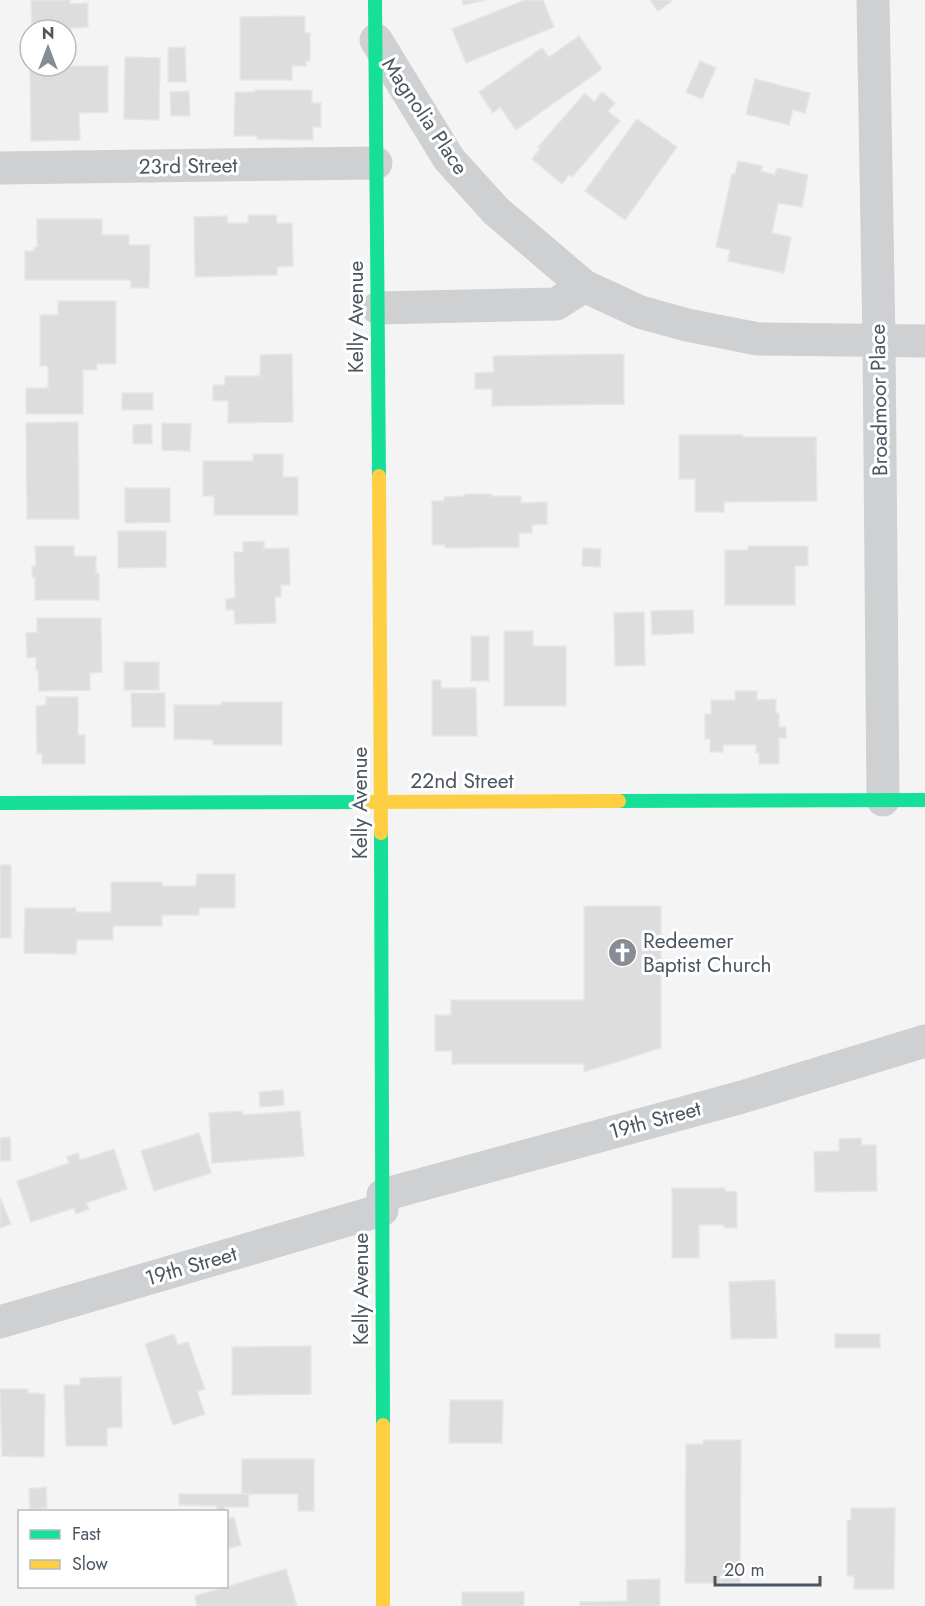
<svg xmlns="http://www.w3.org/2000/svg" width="925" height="1606" font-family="Jost,sans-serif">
	<rect width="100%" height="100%" fill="#f4f4f4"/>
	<!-- building -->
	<g fill="#ddddde" stroke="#e5e6e7" stroke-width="1.5">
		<polygon points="31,0 70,0 70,4 88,3 88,27 71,28 71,31 32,30"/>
		<polygon points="462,0 486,0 463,5"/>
		<polygon points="525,0 543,0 554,27 466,63 452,29"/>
		<polygon points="650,0 672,0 672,1 658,11"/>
		<polygon points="305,16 305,33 310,33 310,61 306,61 306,66 292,66 292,80 240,80 240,17"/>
		<polygon points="579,36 602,69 516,130 500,107 493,113 479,92 542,48 549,57"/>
		<polygon points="185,47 186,82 168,82 168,48"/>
		<polygon points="125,57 160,58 159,120 124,119"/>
		<polygon points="700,61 716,68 702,99 686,92"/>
		<polygon points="30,66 108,66 108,112 79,113 80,140 31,141"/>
		<polygon points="755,79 810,93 805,113 793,110 789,125 746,114"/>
		<polygon points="255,90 312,90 312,103 321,103 321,127 313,127 313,140 257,139 257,136 234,136 235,92 255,92"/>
		<polygon points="189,91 190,116 171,116 170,92"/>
		<polygon points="602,92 615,103 608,111 620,121 572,177 569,175 562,184 532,159 540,149 538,147 585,93 594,102"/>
		<polygon points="637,119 677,147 625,220 585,191"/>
		<polygon points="738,161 762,166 761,171 775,175 777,168 808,175 802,207 778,203 772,233 791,237 784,273 728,261 730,250 716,247 732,174 735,174"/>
		<polygon points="248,215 276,215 277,223 292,223 293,266 277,267 277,275 195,277 194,217 227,216 228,223 248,223"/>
		<polygon points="37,219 102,219 102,235 129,235 129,245 150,245 149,288 131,288 131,280 25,280 25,251 34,251 34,247 37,247"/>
		<polygon points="58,301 116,301 116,364 97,364 97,370 83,370 83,414 26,414 26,388 48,388 48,366 40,366 40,315 58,315"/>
		<polygon points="292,354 293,422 228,423 228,401 213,401 213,385 225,385 225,376 260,376 260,355"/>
		<polygon points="624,354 624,404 492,406 492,389 475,389 475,373 494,372 493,356"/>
		<rect x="122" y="393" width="31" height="17"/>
		<polygon points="78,422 79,519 27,519 26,423"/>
		<polygon points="162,423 191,424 190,451 162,450"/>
		<polygon points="152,424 152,444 133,444 133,425"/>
		<polygon points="679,435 743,435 743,437 816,437 817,501 724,502 724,512 695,512 695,479 679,479"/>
		<polygon points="253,454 283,454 283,477 298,477 298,515 214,515 214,496 203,496 203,461 253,461"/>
		<polygon points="125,488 170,488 170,522 125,523"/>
		<polygon points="465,494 491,494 491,496 521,496 521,503 547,502 547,524 532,525 532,533 519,533 519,547 445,548 445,545 432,545 432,501 444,501 444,497 465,496"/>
		<polygon points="118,531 166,531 166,567 118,568"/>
		<polygon points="264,541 264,549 289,548 290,585 281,585 281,597 275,597 276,623 235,624 234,610 226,610 226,599 235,598 234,552 243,552 243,542"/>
		<polygon points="35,546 74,546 74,556 96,556 96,573 99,573 99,600 35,600 35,577 32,577 32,566 36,566"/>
		<polygon points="748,546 808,546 808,566 795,566 795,605 725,605 725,550 748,550"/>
		<polygon points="583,548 601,549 600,567 582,566"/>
		<polygon points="693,610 694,633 652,635 651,611"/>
		<polygon points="644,612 645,665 615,666 614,613"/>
		<polygon points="37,618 101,618 102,672 90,673 90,690 39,691 38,670 36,670 36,657 27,658 26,633 37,632"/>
		<polygon points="504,631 533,631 533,646 566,646 566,706 504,706"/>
		<rect x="471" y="636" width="18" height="45"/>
		<rect x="124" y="662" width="35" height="28"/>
		<polygon points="432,680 441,680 441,688 476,688 477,736 432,736"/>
		<polygon points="735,691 757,691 757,700 776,699 776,713 779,713 779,727 786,727 786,738 779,738 779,764 759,764 759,753 756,753 756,745 723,745 723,752 710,752 710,739 705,739 705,714 711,714 711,700 735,700"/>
		<polygon points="131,693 165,693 165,727 132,727"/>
		<polygon points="46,697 78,697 78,735 85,735 85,764 42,764 42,754 37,754 36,706 46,705"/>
		<polygon points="222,702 282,702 282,745 213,745 213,740 174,739 174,705 222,705"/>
		<rect x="0" y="865" width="11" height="73"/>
		<polygon points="197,874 235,874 235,908 199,908 199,915 162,915 162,926 113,926 113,940 77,940 76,954 24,953 25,908 76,908 76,912 111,912 111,882 162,882 162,886 196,886"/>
		<polygon points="584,906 661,906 661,1048 584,1072 584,1064 452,1064 452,1051 435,1051 435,1015 451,1015 451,1000 584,1000"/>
		<polygon points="283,1090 284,1105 260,1107 259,1092"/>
		<polygon points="242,1111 243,1115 300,1111 304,1156 212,1163 209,1113"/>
		<polygon points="199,1133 211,1173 154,1191 141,1151"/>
		<polygon points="10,1137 11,1161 0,1161 0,1138"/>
		<polygon points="861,1138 862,1145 876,1145 877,1191 815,1192 814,1152 839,1151 839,1139"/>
		<polygon points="114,1149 127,1189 86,1203 89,1209 76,1214 74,1208 31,1222 17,1181 69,1163 67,1157 78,1153 80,1160"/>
		<polygon points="672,1188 725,1188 725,1191 737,1192 737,1228 724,1228 724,1225 699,1225 699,1258 672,1258"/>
		<polygon points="0,1197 11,1224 0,1228"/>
		<polygon points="775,1280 777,1338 731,1339 729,1282"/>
		<polygon points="174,1334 178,1345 188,1342 205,1389 197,1391 205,1414 173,1425 145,1344"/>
		<rect x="835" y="1334" width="45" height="14"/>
		<polygon points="311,1346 311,1394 232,1395 232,1347"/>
		<polygon points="121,1377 122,1427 107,1428 107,1446 66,1446 64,1385 80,1385 80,1378"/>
		<polygon points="0,1389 28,1389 28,1393 45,1394 44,1457 2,1456"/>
		<polygon points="450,1400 503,1400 502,1443 449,1443"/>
		<polygon points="703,1440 741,1440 740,1583 685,1583 686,1444 703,1444"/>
		<polygon points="242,1459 314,1459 314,1511 298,1511 298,1494 242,1494"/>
		<polygon points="46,1487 47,1508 30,1509 29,1489"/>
		<polygon points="179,1494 249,1494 248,1507 225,1507 225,1512 216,1512 217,1506 179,1505"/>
		<polygon points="851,1508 895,1508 894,1589 854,1589 854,1576 847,1576 847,1520 851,1520"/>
		<polygon points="234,1517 241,1545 226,1549 226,1519"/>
		<polygon points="286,1569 297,1606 197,1606 195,1596"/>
		<polygon points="660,1579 660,1606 580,1606 580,1602 627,1601 627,1580"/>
		<rect x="462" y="1592" width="62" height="14"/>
	</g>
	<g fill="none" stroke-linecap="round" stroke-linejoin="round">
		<!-- street -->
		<g stroke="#ced0d2" stroke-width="33">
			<polyline points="873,0 879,341 883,800"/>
			<polyline points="376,40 449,159 496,211 584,286"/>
			<polyline points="0,168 376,163"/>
			<polyline points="378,308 556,304 584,286 640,312 687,325 758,339 925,341"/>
			<polyline points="383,1195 742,1097 925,1041"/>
			<polyline points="0,1322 382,1210"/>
		</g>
		<!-- fast -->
		<g stroke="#16e098" stroke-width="14">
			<polyline points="375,0 379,476"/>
			<polyline points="619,801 925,800"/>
			<polyline points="0,803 371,802"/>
			<polyline points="381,833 383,1425"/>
		</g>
		<!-- slow -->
		<g stroke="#ffcf43" stroke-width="14">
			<polyline points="379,476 381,833"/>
			<polyline points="371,802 619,801"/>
			<polyline points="383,1425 383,1606"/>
		</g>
	</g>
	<!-- icons -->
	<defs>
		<symbol id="church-disc" viewBox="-11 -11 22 22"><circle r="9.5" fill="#868d94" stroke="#fff"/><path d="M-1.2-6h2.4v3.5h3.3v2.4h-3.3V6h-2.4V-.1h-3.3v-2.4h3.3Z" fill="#fff"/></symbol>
	</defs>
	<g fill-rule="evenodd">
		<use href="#church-disc" x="606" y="936" width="33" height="33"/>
	</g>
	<g text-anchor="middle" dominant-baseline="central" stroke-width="6" stroke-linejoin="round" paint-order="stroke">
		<!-- street labels -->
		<g font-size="21" fill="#4a5661" stroke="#fff">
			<text transform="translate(425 116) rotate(56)">Magnolia Place</text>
			<text transform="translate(188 166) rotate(-1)">23rd Street</text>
			<text transform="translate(356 317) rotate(-90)">Kelly Avenue</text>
			<text transform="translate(879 400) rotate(-91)">Broadmoor Place</text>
			<text x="462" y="781">22nd Street</text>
			<text transform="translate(360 803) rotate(-90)">Kelly Avenue</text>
			<text transform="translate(655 1120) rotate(-15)">19th Street</text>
			<text transform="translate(191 1266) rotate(-16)">19th Street</text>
			<text transform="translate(361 1289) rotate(-90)">Kelly Avenue</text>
		</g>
		<!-- poi labels -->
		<g font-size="21" fill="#4a5661" stroke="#fff" text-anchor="start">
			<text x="643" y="941">Redeemer<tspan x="643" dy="24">Baptist Church</tspan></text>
		</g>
	</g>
	<!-- legend -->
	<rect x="18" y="1510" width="210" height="78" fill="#ffffff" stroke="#b7bbc0" stroke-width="1.5"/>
	<rect x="30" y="1530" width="30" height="9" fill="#16e098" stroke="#b7bbc0" stroke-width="1.5"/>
	<text x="72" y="1540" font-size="18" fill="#4a5661">Fast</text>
	<rect x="30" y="1560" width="30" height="9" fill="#ffcf43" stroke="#b7bbc0" stroke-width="1.5"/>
	<text x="72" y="1570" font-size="18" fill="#4a5661">Slow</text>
	<!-- north arrow -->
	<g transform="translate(48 48)"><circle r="28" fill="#ffffff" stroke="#b7bbc0" stroke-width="1.5"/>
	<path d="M0-4.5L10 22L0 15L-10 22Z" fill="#868d94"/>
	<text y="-9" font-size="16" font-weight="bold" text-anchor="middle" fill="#4a5661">N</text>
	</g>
	<!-- scale -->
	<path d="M715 1576v9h105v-9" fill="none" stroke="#4a5661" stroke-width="3"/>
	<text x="724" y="1576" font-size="18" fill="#4a5661" stroke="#ffffff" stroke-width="4.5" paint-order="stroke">20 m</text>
</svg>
